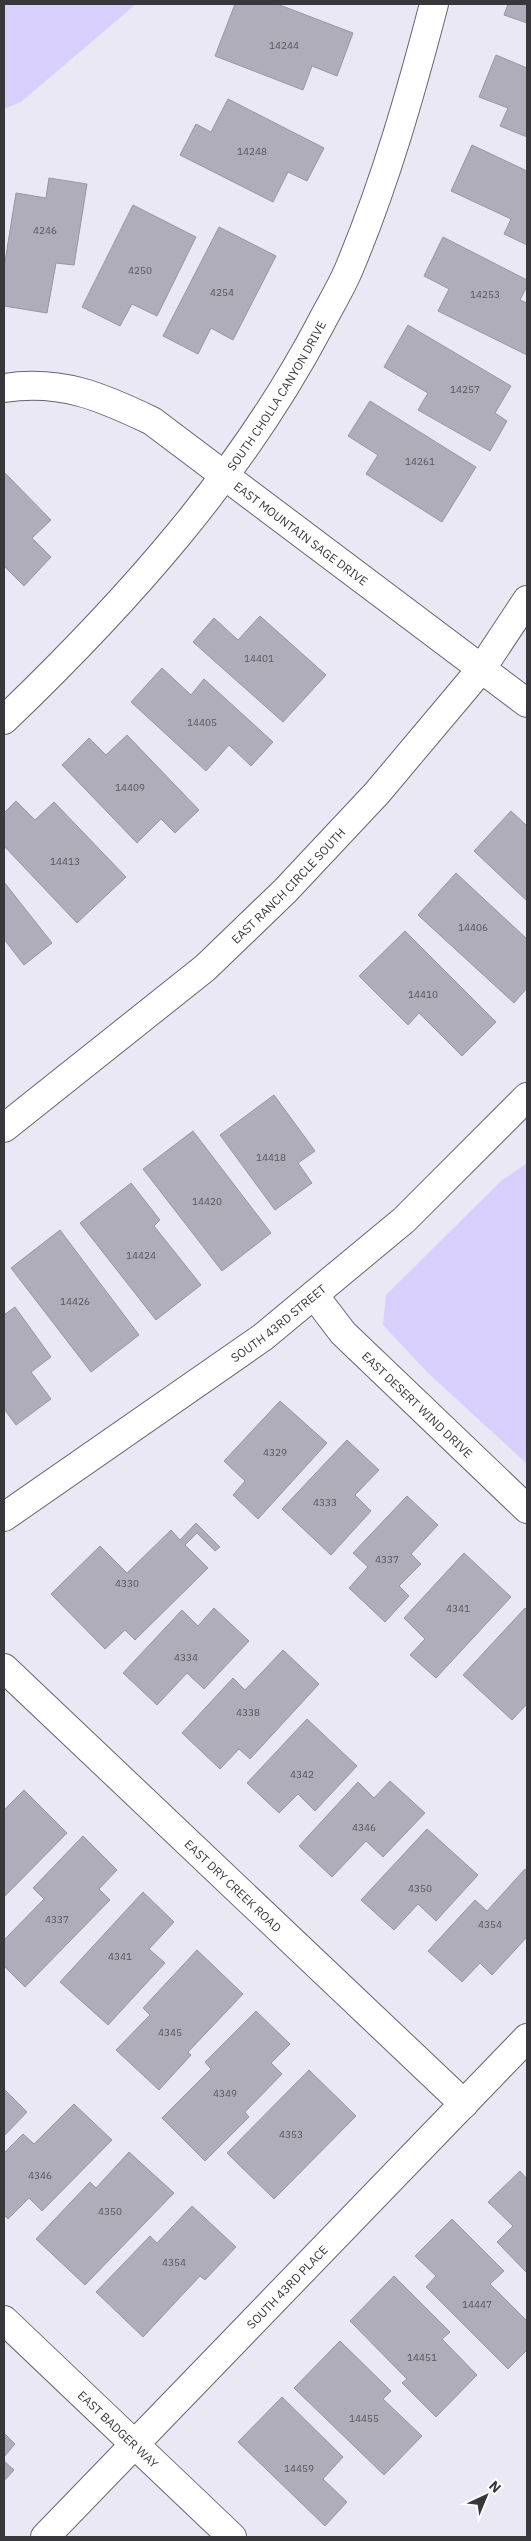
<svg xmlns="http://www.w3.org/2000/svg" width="531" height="2541" font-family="'IBM Plex Sans',sans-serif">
	<rect width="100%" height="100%" fill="#eae8f5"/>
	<!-- green -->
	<g fill="#d8cffd">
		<polygon points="4,4 136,4 21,102 4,109"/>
		<polygon points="527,1163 527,1464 428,1373 383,1325 386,1295 501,1181"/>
	</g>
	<!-- building -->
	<g fill="#afadba" stroke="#9896a2">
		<polygon points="235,4 277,4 353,33 337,76 312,66 303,90 215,56"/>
		<polygon points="508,4 527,4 527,23 504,15"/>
		<polygon points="496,55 527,68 527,137 500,126 508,108 479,97"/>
		<polygon points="228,99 324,148 307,181 288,172 273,202 180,155 196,124 211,132"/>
		<polygon points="472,145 527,171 527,245 504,234 511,219 451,191"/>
		<polygon points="49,178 87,184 74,265 56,263 47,313 4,306 4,268 16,193 46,198"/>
		<polygon points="133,205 196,237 157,316 132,304 120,326 82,307"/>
		<polygon points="219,227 276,256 233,340 211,328 198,354 163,336"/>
		<polygon points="443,237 527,280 527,286 520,300 527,303 527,355 438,311 449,289 424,276"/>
		<polygon points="408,325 511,386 495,413 507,421 490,451 418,410 428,393 384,367"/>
		<polygon points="370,401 476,467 442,522 366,474 378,455 348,436"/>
		<polygon points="4,472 51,520 32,538 51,557 24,586 4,566"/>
		<polygon points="260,616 326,675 283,722 193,642 214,618 238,640"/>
		<polygon points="162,668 191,695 204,679 273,742 251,766 229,745 206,771 131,702"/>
		<polygon points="127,735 199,810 175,833 161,819 137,843 62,765 89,738 106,755"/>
		<polygon points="16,801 35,820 54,802 126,877 77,923 4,846 4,813"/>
		<polygon points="511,811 527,826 527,901 474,851"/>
		<polygon points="456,873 527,939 527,988 514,1003 418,915"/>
		<polygon points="4,882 52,943 24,965 4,939"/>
		<polygon points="405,931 496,1022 462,1056 419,1013 408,1025 359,976"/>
		<polygon points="274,1095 315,1151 298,1163 312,1183 275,1210 220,1135"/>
		<polygon points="193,1131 271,1233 222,1271 143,1169"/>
		<polygon points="131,1183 160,1220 154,1226 201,1285 156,1320 80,1223"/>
		<polygon points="60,1230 139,1335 91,1372 11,1268"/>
		<polygon points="15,1307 51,1357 31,1372 51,1399 16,1425 4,1409 4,1315"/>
		<polygon points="280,1401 327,1443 258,1519 233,1495 245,1481 224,1461"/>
		<polygon points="347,1440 379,1470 355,1495 371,1511 331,1555 282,1509"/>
		<polygon points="407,1496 438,1525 411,1554 421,1564 399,1586 409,1596 385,1622 349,1588 368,1567 353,1553"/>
		<polygon points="196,1523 220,1547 215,1551 197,1533 185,1545 208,1568 135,1640 125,1630 105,1649 51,1594 100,1546 127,1573 171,1530 180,1540"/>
		<polygon points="464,1553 511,1597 436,1678 410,1655 425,1639 404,1618"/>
		<polygon points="214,1608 249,1641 204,1689 187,1673 157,1705 123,1673 182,1610 198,1626"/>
		<polygon points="525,1608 527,1610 527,1704 512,1720 463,1675"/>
		<polygon points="283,1650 319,1684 250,1759 239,1749 220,1769 182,1733 233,1678 245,1690"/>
		<polygon points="307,1719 357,1766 315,1811 298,1794 279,1813 247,1783"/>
		<polygon points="390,1781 425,1813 383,1857 366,1841 332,1877 299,1846 358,1782 374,1798"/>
		<polygon points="24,1790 67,1833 4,1897 4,1810"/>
		<polygon points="427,1829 478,1875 436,1921 418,1904 394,1930 361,1900"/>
		<polygon points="83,1836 117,1870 99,1889 110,1900 25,1987 4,1966 4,1940 44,1899 33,1888"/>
		<polygon points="525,1869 527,1872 527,1937 492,1975 480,1963 462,1982 428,1951 475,1900 487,1911"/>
		<polygon points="143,1892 174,1922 149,1949 165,1963 108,2025 60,1982"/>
		<polygon points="197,1950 243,1994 188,2052 191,2055 159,2090 116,2050 150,2015 143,2008"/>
		<polygon points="256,2011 290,2044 271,2063 282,2074 245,2112 249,2117 205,2161 162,2118 211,2069 205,2062"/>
		<polygon points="309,2070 356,2116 274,2199 227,2153"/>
		<polygon points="4,2089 27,2112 4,2136"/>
		<polygon points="74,2104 112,2140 42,2211 29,2198 8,2219 4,2215 4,2153 23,2134 34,2144"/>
		<polygon points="129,2152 174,2193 85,2285 36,2239 90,2182 96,2188"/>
		<polygon points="520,2171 527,2179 527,2273 497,2242 513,2226 488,2202"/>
		<polygon points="192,2206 236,2247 205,2280 200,2276 143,2337 96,2292 150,2236 157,2243"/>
		<polygon points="452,2219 504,2271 490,2284 527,2321 527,2350 508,2369 426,2287 436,2276 415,2256"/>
		<polygon points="394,2276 450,2332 442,2339 477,2375 436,2417 402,2383 407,2379 350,2321"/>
		<polygon points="340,2341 391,2391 383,2399 422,2436 384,2475 294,2388"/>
		<polygon points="282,2397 343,2457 323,2479 347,2502 325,2526 238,2442"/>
		<polygon points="4,2433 15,2444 4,2457"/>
		<polygon points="4,2461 14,2470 4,2481"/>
	</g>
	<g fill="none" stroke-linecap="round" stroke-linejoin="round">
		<defs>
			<g id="minor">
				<path id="s1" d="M 4,388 C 61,379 102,397 152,421 L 527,703"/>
				<path id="s2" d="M 4,720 C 126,603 241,475 320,325 C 330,305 343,285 351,264 C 386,180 411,92 434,4"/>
				<path id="s3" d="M 4,1128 L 205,968 L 285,891 L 377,793 L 482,668 L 527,600"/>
				<path id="s4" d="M 314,1295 L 343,1333 L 527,1509"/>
				<path id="s5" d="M 4,1517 L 263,1337 L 404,1220 L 527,1097"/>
				<path id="s6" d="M 4,1668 L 464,2104"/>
				<path id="s7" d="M 4,2320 L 232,2537"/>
				<path id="s8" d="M 45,2537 L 527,2038"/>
			</g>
		</defs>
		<!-- minor casing -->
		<use href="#minor" stroke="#676570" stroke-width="30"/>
		<!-- minor -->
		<use href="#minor" stroke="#fff" stroke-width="28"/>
	</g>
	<g text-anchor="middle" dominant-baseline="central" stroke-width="5" stroke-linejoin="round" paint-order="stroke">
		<!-- number labels -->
		<g font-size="10" fill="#56545c">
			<text x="284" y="45">14244</text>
			<text x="252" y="151">14248</text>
			<text x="45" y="230">4246</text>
			<text x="140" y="270">4250</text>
			<text x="222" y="292">4254</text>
			<text x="485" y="294">14253</text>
			<text x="465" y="389">14257</text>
			<text x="420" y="461">14261</text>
			<text x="259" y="658">14401</text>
			<text x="202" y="722">14405</text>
			<text x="130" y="787">14409</text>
			<text x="65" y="861">14413</text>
			<text x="473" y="927">14406</text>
			<text x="423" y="994">14410</text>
			<text x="271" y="1157">14418</text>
			<text x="207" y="1201">14420</text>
			<text x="141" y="1255">14424</text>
			<text x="75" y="1301">14426</text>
			<text x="275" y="1452">4329</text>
			<text x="325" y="1502">4333</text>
			<text x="387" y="1559">4337</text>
			<text x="127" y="1583">4330</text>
			<text x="458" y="1608">4341</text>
			<text x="186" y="1657">4334</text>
			<text x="248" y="1712">4338</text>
			<text x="302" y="1774">4342</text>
			<text x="364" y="1827">4346</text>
			<text x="420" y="1888">4350</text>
			<text x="57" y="1919">4337</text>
			<text x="490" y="1924">4354</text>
			<text x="120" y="1956">4341</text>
			<text x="170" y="2032">4345</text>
			<text x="225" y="2093">4349</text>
			<text x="291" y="2134">4353</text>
			<text x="40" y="2175">4346</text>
			<text x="110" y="2211">4350</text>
			<text x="174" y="2262">4354</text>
			<text x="477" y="2304">14447</text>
			<text x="422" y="2357">14451</text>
			<text x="364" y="2418">14455</text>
			<text x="299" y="2468">14459</text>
		</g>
		<!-- street labels -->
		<g font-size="12" fill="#38373c" stroke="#fff">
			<text stroke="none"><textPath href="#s2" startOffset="425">SOUTH CHOLLA CANYON DRIVE</textPath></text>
			<text stroke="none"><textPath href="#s1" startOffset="341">EAST MOUNTAIN SAGE DRIVE</textPath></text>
			<text stroke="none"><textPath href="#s3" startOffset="374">EAST RANCH CIRCLE SOUTH</textPath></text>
			<text stroke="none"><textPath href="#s5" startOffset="336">SOUTH 43RD STREET</textPath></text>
			<text stroke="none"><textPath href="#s4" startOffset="151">EAST DESERT WIND DRIVE</textPath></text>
			<text stroke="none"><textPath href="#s6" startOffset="316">EAST DRY CREEK ROAD</textPath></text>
			<text stroke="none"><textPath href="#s8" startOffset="348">SOUTH 43RD PLACE</textPath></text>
			<text stroke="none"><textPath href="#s7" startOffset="158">EAST BADGER WAY</textPath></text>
		</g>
	</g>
	<!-- border -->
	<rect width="531" height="2541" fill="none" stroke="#38373c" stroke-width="10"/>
	<!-- north arrow -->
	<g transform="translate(486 2496) rotate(44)" stroke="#ffffff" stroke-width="4" paint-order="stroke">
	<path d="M0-4L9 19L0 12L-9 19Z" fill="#38373c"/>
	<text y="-8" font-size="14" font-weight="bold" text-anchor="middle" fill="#38373c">N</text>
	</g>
</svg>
